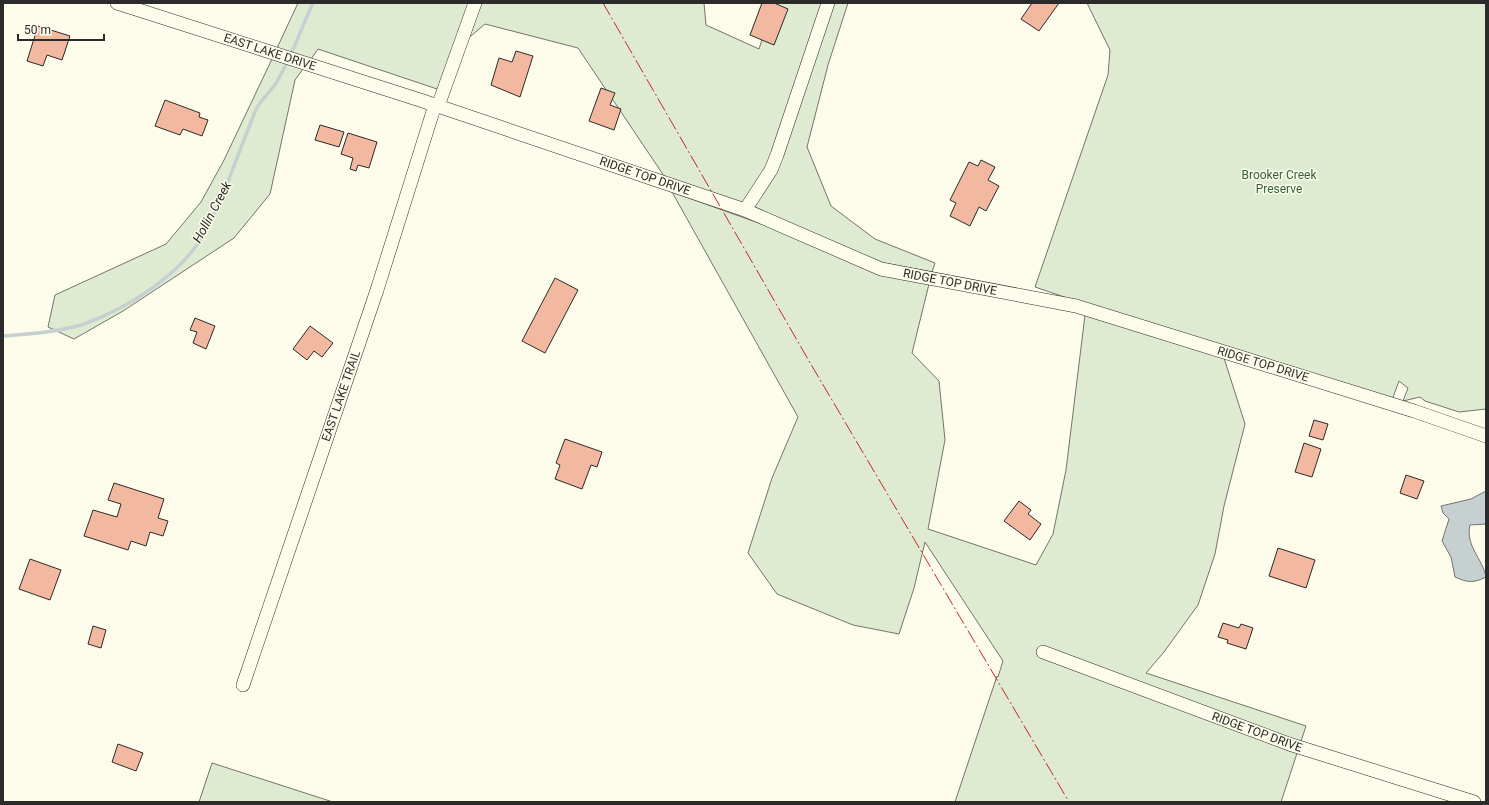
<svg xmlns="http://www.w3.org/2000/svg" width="1489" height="805" font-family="Roboto,sans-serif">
	<rect width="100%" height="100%" fill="#fdfbea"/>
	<!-- green -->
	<g fill="#deebd1" stroke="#74746e">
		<polygon points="298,3 704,3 706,25 759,49 774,3 848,3 828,65 807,147 831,206 875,239 935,263 932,272 883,263 664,176 578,48 485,24 465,41 449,93 318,49 311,59 277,48"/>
		<polygon points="1087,3 1486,3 1486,409 1459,412 1425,401 1420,397 1403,401 1408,388 1399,381 1389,408 1035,287 1108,75 1110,50"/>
		<polygon points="272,59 303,69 295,80 270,194 234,238 123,311 74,339 48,327 55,295 166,244 201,202 224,160"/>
		<polygon points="672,192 929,284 912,353 939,381 945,440 928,529 1036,565 1053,534 1066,470 1085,315 1224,358 1245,424 1224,506 1215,554 1198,605 1164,652 1146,673 1306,726 1281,802 955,802 997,676 998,677 1003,661 925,542 914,588 899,634 853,625 777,594 748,553 772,478 798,417"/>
		<polygon points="212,763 333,802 199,802"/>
	</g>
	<!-- water -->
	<path fill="#c7d0d0" stroke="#74746e" d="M 1486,491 L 1486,524 L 1470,525 C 1465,546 1483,559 1486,577 C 1474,583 1468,583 1455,577 L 1451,557 L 1442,541 L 1449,519 L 1443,513 L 1441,506 L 1471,499 Z"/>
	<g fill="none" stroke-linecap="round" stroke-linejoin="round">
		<!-- stream -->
		<path stroke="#c7d0d0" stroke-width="3.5" d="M 3,336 C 29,334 59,332 84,324 C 126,309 181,275 203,235 C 225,196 238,153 255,112 C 259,101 270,93 276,83 C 291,58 301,29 313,3"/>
	</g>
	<!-- building -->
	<g fill="#f2b8a0" stroke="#2b2b2b">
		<polygon points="762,3 774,3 788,9 774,45 750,35"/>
		<polygon points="1032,3 1059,3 1039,31 1021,19"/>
		<polygon points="38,26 70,36 62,60 47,55 43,66 27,61"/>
		<polygon points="516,51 533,56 520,97 491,85 499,58 512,62"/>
		<polygon points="601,88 615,93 610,105 621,109 614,130 589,121"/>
		<polygon points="165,100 200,113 199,117 208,120 202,136 183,129 180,135 155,126"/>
		<polygon points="320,125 344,132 339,147 315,140"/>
		<polygon points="348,133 377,142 369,168 358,165 356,171 350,169 353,158 341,154"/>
		<polygon points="981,160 995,167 988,180 999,186 986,211 979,207 970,226 950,216 956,203 950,200 969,162 978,166"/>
		<polygon points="555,278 578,290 545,353 522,341"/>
		<polygon points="195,318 215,326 206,349 193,343 197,332 190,330"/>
		<polygon points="310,326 333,343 322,357 314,351 307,360 293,349"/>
		<polygon points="1314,420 1328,424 1323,440 1309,436"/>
		<polygon points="565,439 602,452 597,467 591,465 582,489 555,479 560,465 556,463"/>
		<polygon points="1304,443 1321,449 1312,477 1295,472"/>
		<polygon points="1406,475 1424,481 1417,499 1400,493"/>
		<polygon points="114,483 164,499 158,518 168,521 163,536 150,532 146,546 131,541 128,550 84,536 93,510 117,517 121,504 108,500"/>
		<polygon points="1019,501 1031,510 1028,514 1041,524 1030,540 1004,521"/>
		<polygon points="1278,548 1315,560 1306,588 1269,576"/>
		<polygon points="30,559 61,570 50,600 19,589"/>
		<polygon points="1223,623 1239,628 1241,624 1253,628 1246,649 1227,643 1228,640 1218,637"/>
		<polygon points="93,626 106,630 101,648 88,644"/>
		<polygon points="118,744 143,753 136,771 112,762"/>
	</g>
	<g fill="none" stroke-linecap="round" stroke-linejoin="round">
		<defs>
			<g id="minor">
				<polyline points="117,3 423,101 745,210 881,269 1076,306 1414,411 1486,436"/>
				<polyline points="438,106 475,3"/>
				<polyline points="745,210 771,170 777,155 828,3"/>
				<polyline points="1043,652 1289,744 1474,802"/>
				<polyline points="243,685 377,290 435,105"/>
			</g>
		</defs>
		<!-- minor casing -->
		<use href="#minor" stroke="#2b2b2b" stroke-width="14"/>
		<!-- minor -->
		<use href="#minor" stroke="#fdfbea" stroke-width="13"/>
		<!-- power -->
		<polyline stroke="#c62828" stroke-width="1" stroke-dasharray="14 3 2 3" stroke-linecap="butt" points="603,3 809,361 1069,802"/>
	</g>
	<g text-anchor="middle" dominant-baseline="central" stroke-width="3" stroke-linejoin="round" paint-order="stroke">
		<!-- street labels -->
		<g font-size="12" fill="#2b2b2b" stroke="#fdfbea">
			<text transform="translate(270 52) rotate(18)">EAST LAKE DRIVE</text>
			<text transform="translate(645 176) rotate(19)">RIDGE TOP DRIVE</text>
			<text transform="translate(950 282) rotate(11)">RIDGE TOP DRIVE</text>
			<text transform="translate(1263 364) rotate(17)">RIDGE TOP DRIVE</text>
			<text transform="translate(341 396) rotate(-71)">EAST LAKE TRAIL</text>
			<text transform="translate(1257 732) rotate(20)">RIDGE TOP DRIVE</text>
		</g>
		<!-- park labels -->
		<g font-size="12" fill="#34623c" stroke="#fdfbea">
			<text x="1279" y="175">Brooker Creek<tspan x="1279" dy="14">Preserve</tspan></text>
		</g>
		<!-- water labels -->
		<g font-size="13" font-style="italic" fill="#2b2b2b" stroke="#fdfbea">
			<text transform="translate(212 212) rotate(-62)">Hollin Creek</text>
		</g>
	</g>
	<!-- border -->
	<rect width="1489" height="805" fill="none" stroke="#2b2b2b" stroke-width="8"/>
	<!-- scale -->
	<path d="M18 34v6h86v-6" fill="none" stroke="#2b2b2b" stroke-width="2"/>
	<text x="24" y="34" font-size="12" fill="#2b2b2b" stroke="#fdfbea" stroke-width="3" paint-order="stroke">50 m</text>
</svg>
